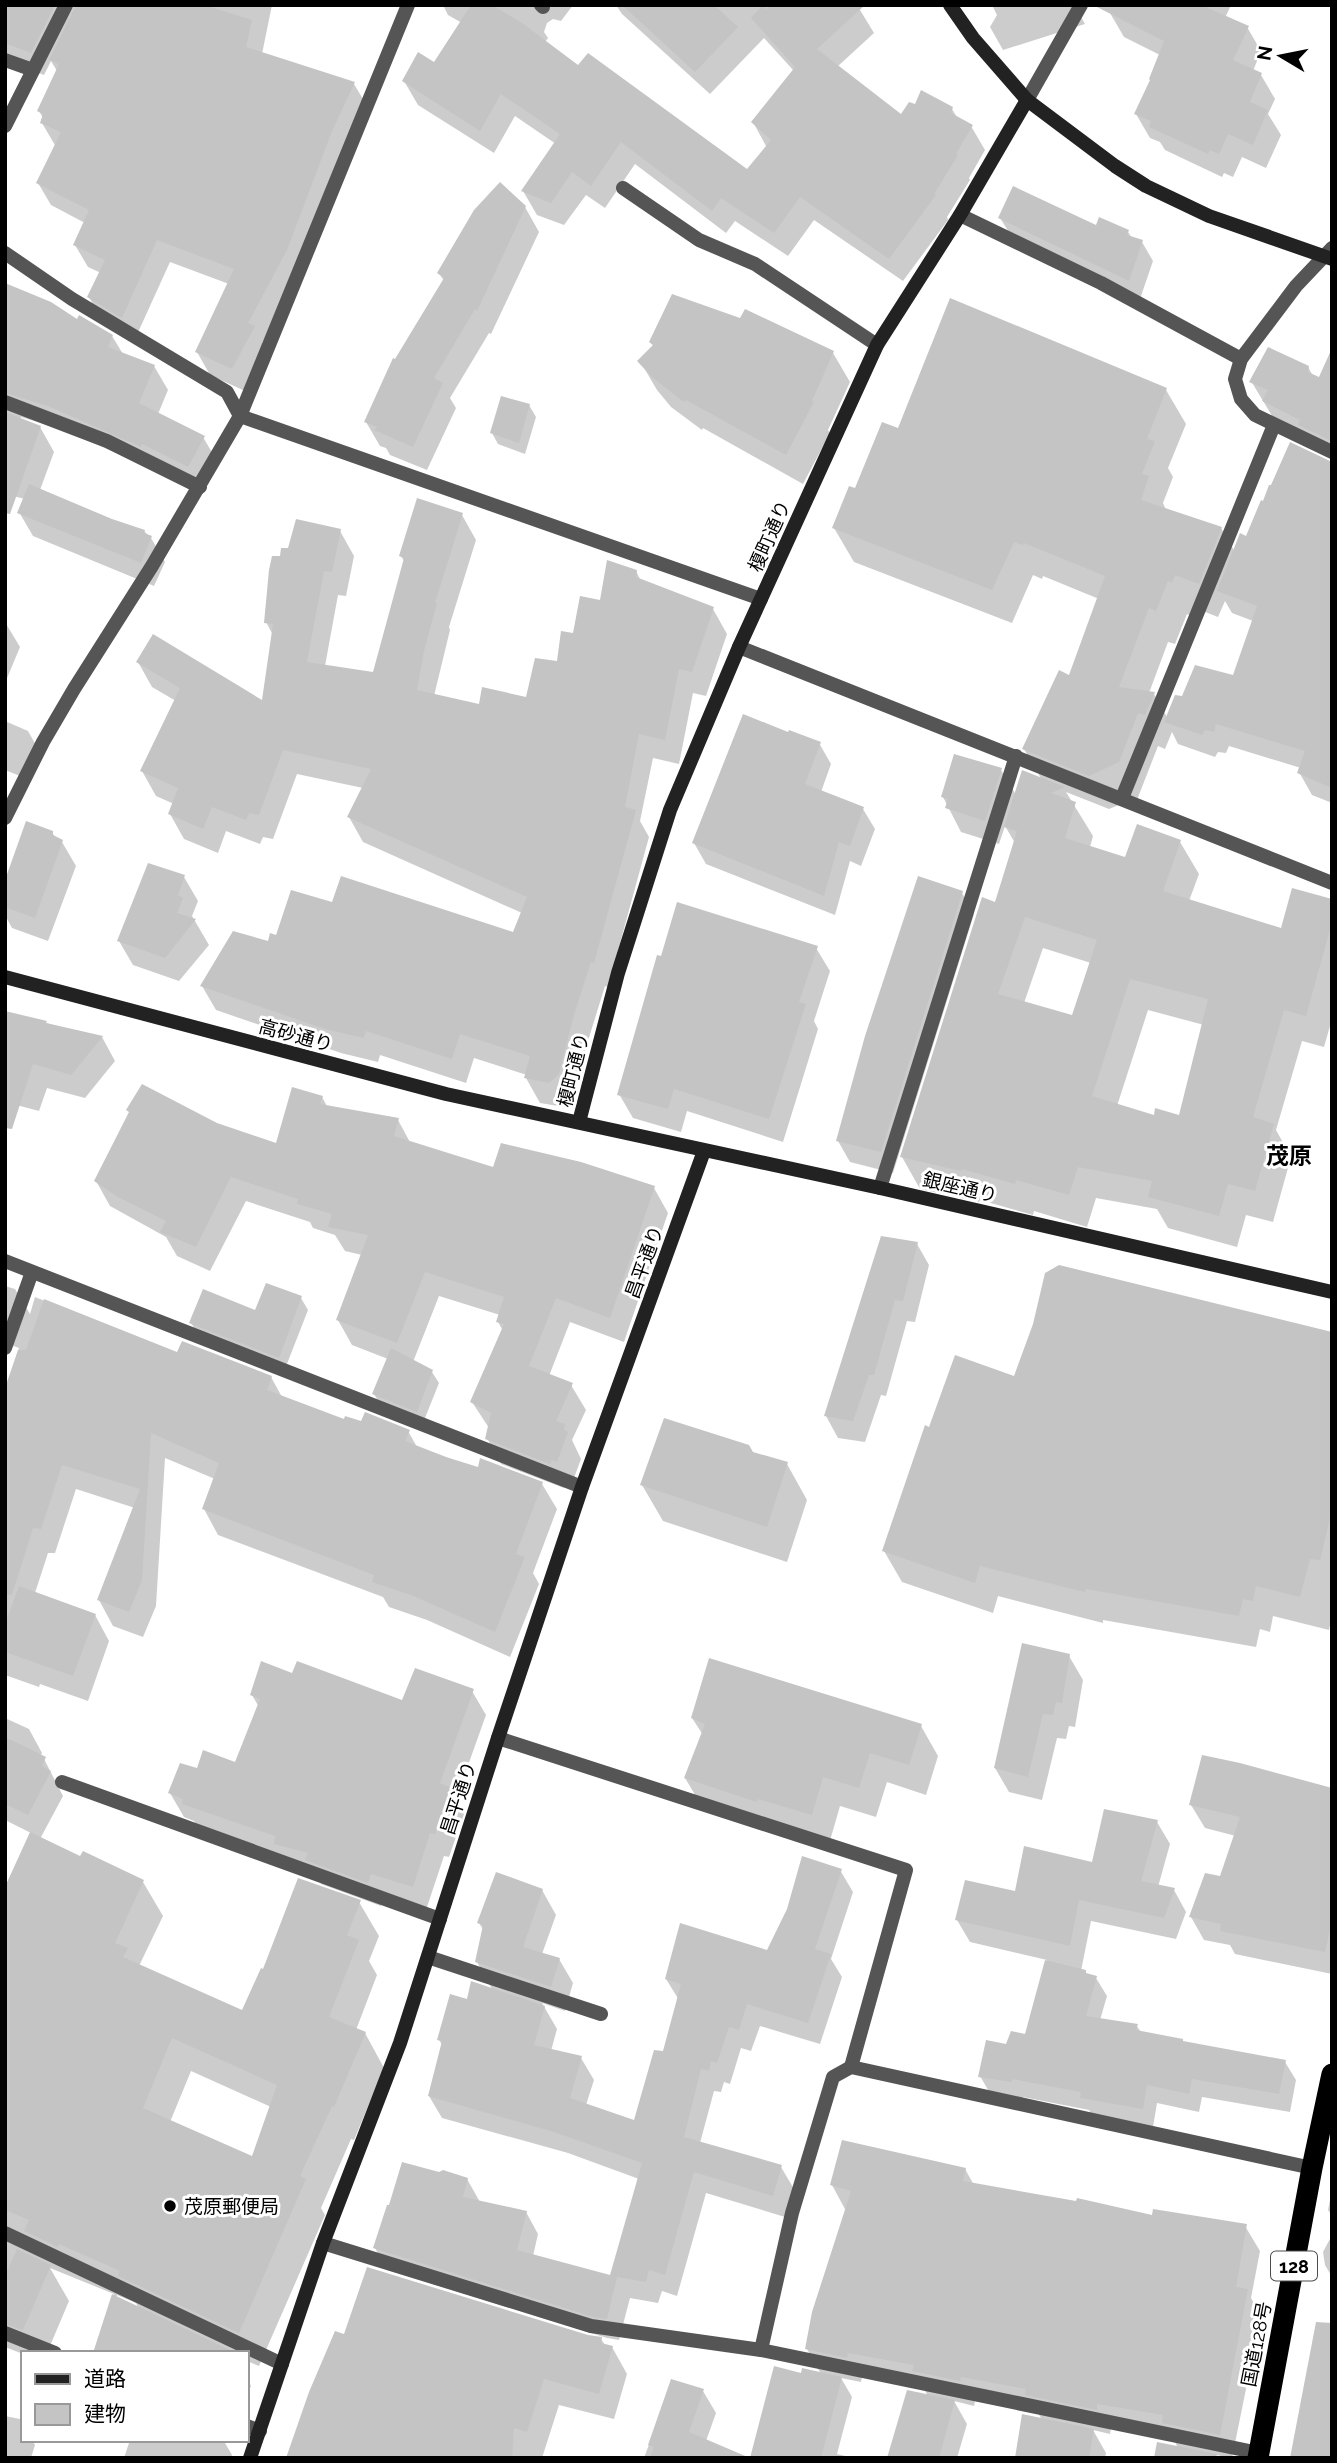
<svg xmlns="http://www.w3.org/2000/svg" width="1337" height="2463" font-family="Raleway,'Noto Sans JP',sans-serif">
	<rect width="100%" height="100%" fill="#fff"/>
	<!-- shadow -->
	<g fill="#0003" fill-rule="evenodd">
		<polygon points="5,5 272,5 262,54 354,84 367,106 300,273 262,343 266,350 245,391 210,375 197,352 229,284 170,262 135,339 102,320 89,297 101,273 88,267 75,245 85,223 51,205 38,183 56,147 42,123 43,118 39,111 57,71 51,61 44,75 5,60"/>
		<polygon points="443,5 573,5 561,21 553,19 547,23 544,32 548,38 545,42 579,68 748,171 766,146 753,122 794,71 764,38 710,94 622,14 616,5 857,5 874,33 837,67 902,117 952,109 958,119 971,126 985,150 969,178 970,180 947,217 948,220 903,281 814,220 788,256 735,221 726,233 635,164 605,208 586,195 564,225 537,215 523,191 556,144 515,116 494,153 418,105 404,81 434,64 462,23 448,15"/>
		<polygon points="1074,5 1085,24 1003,50 990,27 997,15 992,5"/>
		<polygon points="1098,5 1231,5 1225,18 1247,27 1261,51 1253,71 1261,75 1275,99 1268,114 1281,135 1266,168 1242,157 1233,177 1224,173 1222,177 1165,150 1160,142 1150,138 1136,114 1152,81 1160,55 1124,37 1110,13"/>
		<polygon points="525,207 539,232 491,334 489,333 450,398 456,408 427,470 390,455 386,448 380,446 366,422 395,362 444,281 439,273"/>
		<polygon points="1000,218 1128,232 1132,238 1142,242 1153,261 1140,299 1012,237"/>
		<polygon points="5,285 112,336 123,354 154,366 168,390 158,414 203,437 217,461 202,490 63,430 21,417 20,419 40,427 54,452 40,490 112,521 144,531 151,538 165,562 154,586 33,536 19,512 25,499 5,494"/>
		<polygon points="651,342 833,353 850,382 828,430 830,433 803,484 703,428 702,430 671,407 657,390 640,361 654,347"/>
		<polygon points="1308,367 1313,376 1332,385 1332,456 1277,424 1251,381"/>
		<path d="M 1166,390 L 1186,424 L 1168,468 L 1173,477 L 1163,503 L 1166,510 L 1221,528 L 1235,552 L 1332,462 L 1332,803 L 1312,795 L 1299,772 L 1301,768 L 1229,746 L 1226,753 L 1218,752 L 1215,757 L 1178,744 L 1172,732 L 1165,749 L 1158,746 L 1137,800 L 1131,800 L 1109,809 L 1066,792 L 1093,836 L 1090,847 L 1126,859 L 1180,842 L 1199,874 L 1189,901 L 1282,930 L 1332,901 L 1332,1019 L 1324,1047 L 1302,1041 L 1276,1130 L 1291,1157 L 1273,1222 L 1246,1215 L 1237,1247 L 1168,1228 L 1157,1209 L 1096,1198 L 1087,1227 L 1034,1211 L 1033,1215 L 980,1200 L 979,1202 L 920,1189 L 902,1157 L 996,904 L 1015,843 L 1005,826 L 999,844 L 961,832 L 943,797 L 1001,770 L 1016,795 L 1042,780 L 1024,749 L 1070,677 L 1099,599 L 1043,576 L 1042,579 L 1033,575 L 1012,623 L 854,562 L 834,528 L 856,490 L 899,430 ZM 1225,601 L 1232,613 L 1253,621 L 1234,677 L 1183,698 L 1167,717 L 1154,694 L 1149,693 L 1168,642 L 1175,644 L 1187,614 L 1191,616 L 1195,608 L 1218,617 ZM 1043,948 L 1091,963 L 1073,1017 L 1024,1003 ZM 1148,1010 L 1204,1025 L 1180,1117 L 1155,1117 L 1117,1106 Z"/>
		<polygon points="529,405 536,417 525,454 498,444 492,433"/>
		<polygon points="462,515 476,540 449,627 450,630 434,696 481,706 527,699 559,663 575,635 602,602 636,571 641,581 713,609 727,634 706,696 693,693 679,764 653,758 640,821 649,837 608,987 605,986 587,1044 572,1100 564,1107 540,1103 526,1078 527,1075 474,1058 466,1083 380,1055 378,1062 341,1053 216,1010 202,986 277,937 333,904 515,934 522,913 363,842 349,817 363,788 297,774 273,839 263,837 260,844 226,831 218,853 184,839 170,814 174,804 156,796 142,771 176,701 152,687 138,662 264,703 273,635 266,622 281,558 340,531 354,556 346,596 338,595 325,666 374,674 404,561 401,556"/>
		<polygon points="5,622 20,647 5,683"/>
		<polygon points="5,721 28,731 42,756 30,780 5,770"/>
		<polygon points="819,743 831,764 821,792 863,809 875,829 861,866 850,861 835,915 706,864 694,843"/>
		<polygon points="52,832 56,839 62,842 76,866 48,941 12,928 5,915 5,885"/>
		<polygon points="184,877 198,901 192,916 209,945 179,981 133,965 119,941"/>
		<polygon points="962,893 974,914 893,1173 850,1162 838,1141"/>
		<polygon points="816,948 830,971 814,1021 818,1029 783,1142 687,1111 681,1132 633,1118 619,1094"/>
		<polygon points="5,1013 102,1037 115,1061 85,1098 47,1088 39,1111 5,1102"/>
		<polygon points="322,1097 328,1108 398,1120 411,1144 494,1169 654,1188 668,1213 624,1342 570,1322 549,1376 571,1385 586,1410 572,1440 581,1459 571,1486 566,1484 564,1488 501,1464 487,1438 489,1428 472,1402 503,1331 498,1322 500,1315 439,1296 413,1362 432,1372 439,1383 423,1423 381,1406 374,1394 388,1359 352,1345 338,1320 362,1255 345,1251 335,1235 313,1228 310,1222 246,1201 210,1271 177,1256 166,1237 110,1206 96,1181 217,1125 277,1145"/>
		<polygon points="917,1244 929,1265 915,1322 907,1321 886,1396 881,1395 865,1442 838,1438 826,1416"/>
		<polygon points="5,1286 15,1289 30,1314 35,1297 178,1355 271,1377 282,1397 345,1421 408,1431 417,1447 479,1469 542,1484 557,1509 533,1573 539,1584 510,1657 427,1620 389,1607 383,1597 218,1535 204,1509 215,1479 165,1458 156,1606 143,1637 113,1626 99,1600 135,1508 76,1489 55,1553 48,1553 35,1593 95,1615 109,1641 88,1701 40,1684 39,1687 5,1675 5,1392 19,1348 5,1343"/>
		<polygon points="301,1298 308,1310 285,1369 198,1334 191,1323 256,1312"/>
		<polygon points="1332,1334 1332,1616 1329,1630 1273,1616 1270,1632 1260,1629 1256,1647 1103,1620 1103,1623 998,1596 993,1613 902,1582 884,1551 930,1429 1015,1378"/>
		<polygon points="752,1453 787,1464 807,1500 787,1562 663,1521 642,1485"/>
		<polygon points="1069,1656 1083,1680 1075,1727 1069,1726 1066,1739 1057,1738 1042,1800 1009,1792 995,1768"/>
		<polygon points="293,1675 403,1702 472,1691 486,1715 456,1799 464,1814 449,1857 444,1856 426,1910 385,1897 381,1906 321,1884 316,1875 198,1828 194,1821 184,1817 170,1793 198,1770 236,1764 259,1707 252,1695"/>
		<path d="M 5,1718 L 29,1729 L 42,1753 L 40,1757 L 44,1759 L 63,1796 L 40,1839 L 81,1858 L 143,1882 L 163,1916 L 139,1966 L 243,2013 L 359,1902 L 379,1936 L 369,1961 L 377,1975 L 356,2030 L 365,2033 L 384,2068 L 354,2140 L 351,2139 L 321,2208 L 325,2215 L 259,2366 L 247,2361 L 247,2353 L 94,2353 L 114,2294 L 50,2268 L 69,2301 L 47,2353 L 23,2354 L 5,2347 L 5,1887 L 31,1833 L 5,1820 ZM 191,2071 L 271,2107 L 253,2158 L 170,2122 ZM 117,2295 L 136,2303 L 139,2309 L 116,2298 Z"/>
		<polygon points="692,1718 921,1726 938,1756 926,1795 887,1782 876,1817 840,1806 829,1844 703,1808 685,1778 703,1735"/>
		<polygon points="1332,1790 1332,1974 1235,1954 1230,1945 1204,1940 1191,1917 1221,1878 1236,1836 1205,1828 1191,1805"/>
		<polygon points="1157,1822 1170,1844 1158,1887 1174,1890 1186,1912 1176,1939 1091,1921 1081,1971 1096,1978 1107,1996 1100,2020 1136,2025 1141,2032 1183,2043 1285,2062 1296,2080 1290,2112 1202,2097 1199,2112 1157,2103 1153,2127 1093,2116 1089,2110 1023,2097 1022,2100 991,2095 980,2076 1008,2046 1027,2036 1047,1960 970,1942 957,1920 1016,1893 1094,1864"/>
		<polygon points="840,1870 853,1892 831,1959 842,1977 820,2044 760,2026 751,2051 741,2048 730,2084 724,2082 721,2092 714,2091 700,2143 781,2167 794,2189 785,2217 706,2193 677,2296 662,2291 658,2303 630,2298 619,2340 607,2338 387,2270 375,2248 467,2179 480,2202 526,2212 538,2234 533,2256 611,2277 639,2179 568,2153 442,2118 429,2096 443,2046 439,2040 468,2001 493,1991 477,1962 484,1931 479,1923 542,1890 556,1915 542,1954 559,1959 573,1983 565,2011 542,2003 557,2029 551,2051 581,2058 594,2080 586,2105 635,2123 664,2053 679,2000 666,1979 768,1952"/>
		<polygon points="965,2169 974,2185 1153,2217 1245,2226 1260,2251 1251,2298 1261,2315 1232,2458 1178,2448 1173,2438 1111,2428 1110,2434 1093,2430 1106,2453 1105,2458 1017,2458 1042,2420 1038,2413 975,2401 974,2406 954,2401 967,2424 957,2458 888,2458 928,2396 924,2389 862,2377 861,2382 841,2378 852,2397 837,2454 854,2458 813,2458 802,2375 821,2374 807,2349 846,2211 832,2185"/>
		<polygon points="1332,2190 1332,2216 1328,2210"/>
		<polygon points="1332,2235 1332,2277 1325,2265 1323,2252"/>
		<polygon points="345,2337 601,2339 605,2345 612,2347 627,2374 614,2419 559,2405 542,2458 289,2458"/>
		<polygon points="247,2378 251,2386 247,2395"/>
		<polygon points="672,2382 703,2391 716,2413 706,2441 731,2458 644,2458"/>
		<polygon points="5,2416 20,2419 23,2424 23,2440 32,2440 35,2445 31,2458 5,2458"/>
		<polygon points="130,2440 226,2440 225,2443 232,2455 231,2458 124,2458"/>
	</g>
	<!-- building -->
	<g fill="#c4c4c4" fill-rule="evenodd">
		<polygon points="5,5 55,5 31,53 5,43"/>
		<polygon points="76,5 204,5 252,20 246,47 355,82 332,131 287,250 248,323 255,326 232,369 195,352 234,269 157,240 122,318 87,297 105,260 73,245 89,210 36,183 61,132 40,123 43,114 37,111 59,64 49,60"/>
		<polygon points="471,5 492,5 522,23 578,65 588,53 747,169 771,140 751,122 795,67 751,18 762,6 767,9 772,5 865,5 817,49 901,114 909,102 915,104 921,90 953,107 951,113 973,125 956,154 958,155 934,194 936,195 889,259 800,197 774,233 721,198 712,211 621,142 591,186 572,172 551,203 521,191 560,134 501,94 480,131 402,81 418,52 434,62"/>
		<polygon points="622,5 714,5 738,27 695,72"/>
		<polygon points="1093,5 1201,5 1249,26 1233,60 1262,73 1250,102 1268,110 1253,145 1228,134 1219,154 1210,150 1208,154 1149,127 1151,121 1134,114 1150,80 1149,79 1164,41"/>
		<polygon points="500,182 526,206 477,311 475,309 434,378 443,383 413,447 374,430 377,427 364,422 393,358 395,359 444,278 437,273 474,210"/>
		<polygon points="1013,186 1096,225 1099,217 1129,230 1127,235 1143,240 1129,281 998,218"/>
		<polygon points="5,283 51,302 77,319 79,315 113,335 108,347 155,365 139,403 205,436 188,467 142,444 141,447 48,406 5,393"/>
		<polygon points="672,294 740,318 745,309 834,351 812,401 814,402 786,455 686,400 684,402 652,377 637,361 653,345 649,342"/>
		<polygon points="950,298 1167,388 1147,439 1155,441 1142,474 1149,476 1141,500 1222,527 1199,584 1175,575 1172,583 1168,581 1156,611 1149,608 1119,687 1155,692 1145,715 1138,713 1119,762 1089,776 1022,749 1059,670 1069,675 1105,576 1024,543 1023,545 1014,542 992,590 832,528 849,486 855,488 882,422 898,428"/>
		<polygon points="1268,347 1309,366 1308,372 1319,377 1332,348 1332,441 1298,425 1300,420 1262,401 1268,390 1249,382"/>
		<polygon points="501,396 530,404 519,443 490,433"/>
		<polygon points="5,412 41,426 10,514 5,513"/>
		<polygon points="1290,442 1332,462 1332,788 1297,773 1305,751 1216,724 1214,732 1205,730 1202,735 1164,722 1175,695 1182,696 1195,665 1233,675 1257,606 1217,591 1240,533 1246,536 1261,500 1263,501 1269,485 1271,485"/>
		<polygon points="29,484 112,519 145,530 144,533 152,536 141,563 17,513"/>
		<polygon points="417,498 463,513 435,603 437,603 424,651 417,690 479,704 482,687 526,697 535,658 557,661 561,631 573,633 580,596 600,600 607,560 637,570 636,577 714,607 692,672 679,669 665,740 639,734 625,807 636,810 594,963 591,962 573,1018 559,1074 549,1083 524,1078 530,1056 460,1034 452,1059 366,1031 364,1038 325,1029 200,986 233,931 268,941 270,933 276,935 291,890 332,902 341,876 513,932 527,897 347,817 371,769 283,750 259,815 249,813 246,820 212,807 203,829 168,814 178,788 140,771 180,688 136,662 153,634 262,700 273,624 264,623 269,570 272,556 280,556 281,548 288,548 296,519 341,529 332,572 324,571 307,662 373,672 404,558 399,556"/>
		<polygon points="743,714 788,732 789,730 821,742 805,784 864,807 850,846 839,842 824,896 692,843"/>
		<polygon points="954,754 1002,768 985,821 945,808 948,799 941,797"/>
		<path d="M 1022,770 L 1065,787 L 1051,793 L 1076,802 L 1065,838 L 1125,857 L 1137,824 L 1181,840 L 1163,891 L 1281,928 L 1292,888 L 1332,899 L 1332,922 L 1306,1016 L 1284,1010 L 1253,1117 L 1274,1124 L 1255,1191 L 1228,1184 L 1219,1216 L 1148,1197 L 1152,1181 L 1078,1167 L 1069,1195 L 1016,1180 L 1015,1184 L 962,1169 L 961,1171 L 900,1157 L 982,897 L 995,902 L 1017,831 L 1004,827 ZM 1025,917 L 1097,940 L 1072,1015 L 998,994 ZM 1130,979 L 1208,999 L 1179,1115 L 1155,1108 L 1154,1115 L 1092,1096 Z"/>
		<polygon points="26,821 53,831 53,835 63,840 35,918 5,907 5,880"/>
		<polygon points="148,863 185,875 178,895 183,898 177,913 196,919 165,958 117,941"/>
		<polygon points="918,876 963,891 881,1152 836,1141 865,1036"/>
		<polygon points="677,902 818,946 799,1002 806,1004 769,1119 674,1089 668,1109 617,1095 657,955 661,956"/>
		<polygon points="5,1011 47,1021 46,1023 103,1036 71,1075 33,1064 12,1129 5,1128"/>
		<polygon points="142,1084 217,1123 276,1143 292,1087 323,1096 320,1104 399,1118 394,1136 493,1167 501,1143 581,1162 655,1186 610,1318 556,1298 529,1366 573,1383 556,1421 565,1424 564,1430 568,1432 557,1462 552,1460 550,1464 485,1439 491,1413 470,1402 504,1324 496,1322 504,1297 425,1272 397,1343 336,1320 368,1235 328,1227 332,1214 297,1204 298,1199 231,1177 196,1247 160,1232 166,1221 118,1197 94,1181 129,1112 126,1110"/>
		<polygon points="881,1236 918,1242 903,1301 895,1300 874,1375 869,1375 853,1421 824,1416"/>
		<polygon points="1059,1265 1332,1332 1332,1510 1320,1560 1310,1559 1300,1597 1256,1586 1253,1601 1243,1599 1239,1616 1086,1589 1085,1592 980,1566 975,1583 882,1551 925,1425 929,1427 955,1355 1014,1376 1033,1324 1045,1273"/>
		<polygon points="266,1283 302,1296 279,1358 189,1323 203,1289 255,1310"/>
		<polygon points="44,1299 177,1352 182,1341 272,1376 267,1390 344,1419 345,1416 361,1421 365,1412 410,1430 405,1441 446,1457 478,1467 480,1458 543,1482 516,1554 525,1557 495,1632 411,1595 372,1582 374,1575 202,1509 219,1463 151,1433 142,1580 129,1612 97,1600 140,1489 62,1465 41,1529 33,1528 12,1595 5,1594 5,1388 18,1350 26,1350"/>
		<polygon points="391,1348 433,1370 417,1412 372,1394"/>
		<polygon points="664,1418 749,1445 753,1452 788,1462 767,1527 640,1485"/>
		<polygon points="19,1586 96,1614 73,1676 5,1652 5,1624"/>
		<polygon points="1022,1643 1070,1654 1062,1703 1056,1702 1053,1715 1043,1714 1028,1777 994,1768"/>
		<polygon points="709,1658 922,1724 909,1765 870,1753 859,1788 823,1777 812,1815 758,1799 757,1802 684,1778 705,1724 691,1718"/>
		<polygon points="261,1661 292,1673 297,1661 402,1700 415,1668 474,1689 440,1783 452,1788 435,1834 430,1833 413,1887 371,1874 368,1883 305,1860 308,1853 274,1844 275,1836 182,1804 183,1799 168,1793 180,1763 197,1768 203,1750 235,1762 260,1699 250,1695"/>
		<polygon points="5,1737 46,1757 42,1766 51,1771 28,1815 5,1804"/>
		<polygon points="1202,1755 1240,1763 1332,1788 1332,1921 1325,1952 1220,1931 1221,1924 1189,1917 1205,1873 1220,1876 1240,1817 1189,1805"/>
		<polygon points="1104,1809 1158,1820 1141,1881 1175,1888 1164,1918 1079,1900 1070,1946 955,1920 965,1880 1015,1891 1024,1846 1092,1862"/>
		<path d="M 30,1832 L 80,1856 L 83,1851 L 144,1880 L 115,1943 L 128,1948 L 123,1957 L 242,2010 L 261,1968 L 263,1969 L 298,1878 L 361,1900 L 347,1935 L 359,1940 L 329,2017 L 366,2032 L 334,2107 L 332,2106 L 300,2176 L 306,2179 L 239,2333 L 118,2276 L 120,2271 L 59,2244 L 58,2247 L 24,2231 L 29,2220 L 5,2210 L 5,1887 ZM 172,2038 L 277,2085 L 252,2156 L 143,2108 Z"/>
		<polygon points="802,1856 842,1869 815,1949 831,1954 808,2023 747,2004 739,2030 729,2027 717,2063 711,2061 709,2071 701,2069 684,2137 782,2165 773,2196 694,2172 665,2275 649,2270 646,2282 617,2277 607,2319 593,2317 373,2248 387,2205 389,2205 402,2162 439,2172 443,2170 468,2178 463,2197 527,2211 517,2250 610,2275 642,2163 554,2132 428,2096 442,2041 437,2040 450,1994 467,1999 471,1981 545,2006 534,2045 582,2056 570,2098 634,2120 654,2050 663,2051 681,1984 665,1979 680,1923 767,1950 787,1909"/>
		<polygon points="496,1872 543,1889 523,1947 560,1958 551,1987 475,1962 483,1925 477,1923"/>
		<polygon points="1045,1960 1086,1970 1086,1973 1097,1976 1086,2016 1138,2024 1136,2030 1183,2039 1183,2041 1286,2060 1279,2094 1192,2079 1189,2094 1147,2085 1143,2109 1080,2098 1081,2092 1012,2079 1012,2082 978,2077 986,2040 1006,2044 1011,2031 1025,2034"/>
		<polygon points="842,2140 966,2168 963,2181 1076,2201 1077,2198 1152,2215 1153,2209 1247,2224 1236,2287 1248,2289 1220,2435 1162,2423 1163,2415 1097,2404 1097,2410 1025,2395 1026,2389 961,2377 960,2381 912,2371 914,2365 848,2353 847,2358 805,2349 812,2312 851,2191 830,2185"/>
		<polygon points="17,2249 51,2265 23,2330 5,2324 5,2276"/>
		<polygon points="367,2267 588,2335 602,2337 601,2343 613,2346 599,2394 544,2379 527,2432 514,2428 512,2458 286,2458 309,2392 335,2331 344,2334"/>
		<polygon points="112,2294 232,2351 231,2353 93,2353"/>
		<polygon points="1316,2322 1332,2323 1332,2458 1290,2458"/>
		<polygon points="774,2366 801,2373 802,2368 842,2377 821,2458 650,2458 654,2447 648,2445 671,2379 704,2389 689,2432 750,2458"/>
		<polygon points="907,2390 955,2400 939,2458 887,2458"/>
		<polygon points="1022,2414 1094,2429 1089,2458 1015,2458"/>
		<polygon points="1157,2442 1217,2454 1216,2458 1154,2458"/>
	</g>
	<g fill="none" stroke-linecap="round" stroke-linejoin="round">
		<!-- lane -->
		<g stroke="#555" stroke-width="14">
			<polyline points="541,5 543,7"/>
			<polyline points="5,60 33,70"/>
			<polyline points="5,126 66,5"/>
			<polyline points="623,188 699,240 755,264 877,345"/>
			<polyline points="5,253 72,299 227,392 240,416"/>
			<polyline points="5,402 107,441 200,487"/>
			<polyline points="5,1348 32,1272"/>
			<polyline points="62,1782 440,1919"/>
			<polyline points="428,1957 601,2014"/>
			<polyline points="5,2233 282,2364"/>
			<polyline points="323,2243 591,2326 761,2350 1259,2453"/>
			<polyline points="761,2350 792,2213 833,2077 851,2067"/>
		</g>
		<!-- street -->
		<g stroke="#555" stroke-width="14">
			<polyline points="1027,100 1081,5"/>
			<polyline points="960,215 1101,283 1241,359"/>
			<polyline points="1332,248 1296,286 1241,359 1235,379 1241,399 1255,415 1332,452"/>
			<polyline points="240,416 761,599"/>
			<polyline points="739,647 1332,883"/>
			<polyline points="1122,798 1274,425"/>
			<polyline points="5,818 43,742 74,689 152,566 240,416 408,5"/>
			<polyline points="880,1188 1016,756"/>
			<polyline points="5,1261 582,1487"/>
			<polyline points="498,1738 906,1870 851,2067 1312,2168"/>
			<polyline points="5,2333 55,2353"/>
			<polyline points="247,2426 260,2431"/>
		</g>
		<!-- secondary -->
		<g stroke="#222" stroke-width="14">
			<polyline points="950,5 973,38 1027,100 1115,166 1146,186 1209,216 1332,259"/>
			<polyline points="5,977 446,1094 880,1188 1332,1292"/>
			<polyline points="579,1122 618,973 670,810 739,647 877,345 960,215 1027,100"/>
			<polyline points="250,2458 323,2243 400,2043 498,1738 582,1487 704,1151"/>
		</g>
		<!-- highway -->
		<polyline stroke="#000" stroke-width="21" points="1258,2458 1312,2168 1332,2074"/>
	</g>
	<!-- markers -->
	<circle fill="#000" stroke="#fff" stroke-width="2.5" cx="170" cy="2206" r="7"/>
	<g text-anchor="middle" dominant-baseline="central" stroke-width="6" stroke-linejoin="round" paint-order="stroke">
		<!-- shield labels -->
		<rect fill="#fff" stroke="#4c4c4c" stroke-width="2" x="1271" y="2251.5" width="46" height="29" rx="5"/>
		<g font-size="18" font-weight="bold" fill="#000">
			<text x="1294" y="2266">128</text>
		</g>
		<!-- street labels -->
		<g font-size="19" fill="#000" stroke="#fff">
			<text transform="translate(769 536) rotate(-66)">榎町通り</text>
			<text transform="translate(296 1035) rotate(15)">高砂通り</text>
			<text transform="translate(573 1070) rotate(-76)">榎町通り</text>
			<text transform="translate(960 1187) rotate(13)">銀座通り</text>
			<text transform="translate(644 1262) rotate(-70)">昌平通り</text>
			<text transform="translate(458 1798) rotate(-72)">昌平通り</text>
			<text transform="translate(1256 2344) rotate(-79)">国道128号</text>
		</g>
		<!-- poi labels -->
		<g font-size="19" fill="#000" stroke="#fff" text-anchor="start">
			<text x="184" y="2206">茂原郵便局</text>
		</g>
		<!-- quarter labels -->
		<g font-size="23" font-weight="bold" fill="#000" stroke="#fff">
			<text x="1289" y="1155">茂原</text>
		</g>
	</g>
	<!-- border -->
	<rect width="1337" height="2463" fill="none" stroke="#000000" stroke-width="14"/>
	<!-- legend -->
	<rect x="21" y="2351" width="228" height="91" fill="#ffffff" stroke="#999999" stroke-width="2"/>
	<rect x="35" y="2374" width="35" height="10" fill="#222222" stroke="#999999" stroke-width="2"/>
	<text x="84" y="2386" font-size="21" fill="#000000">道路</text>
	<rect x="35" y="2404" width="35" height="21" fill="#c4c4c4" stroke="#999999" stroke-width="2"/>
	<text x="84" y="2421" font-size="21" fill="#000000">建物</text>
	<!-- north arrow -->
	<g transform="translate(1281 56) rotate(280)" stroke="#ffffff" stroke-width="5" paint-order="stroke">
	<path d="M0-5L12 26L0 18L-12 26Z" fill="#000000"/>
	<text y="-10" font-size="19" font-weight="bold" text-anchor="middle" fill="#000000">N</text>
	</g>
</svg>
